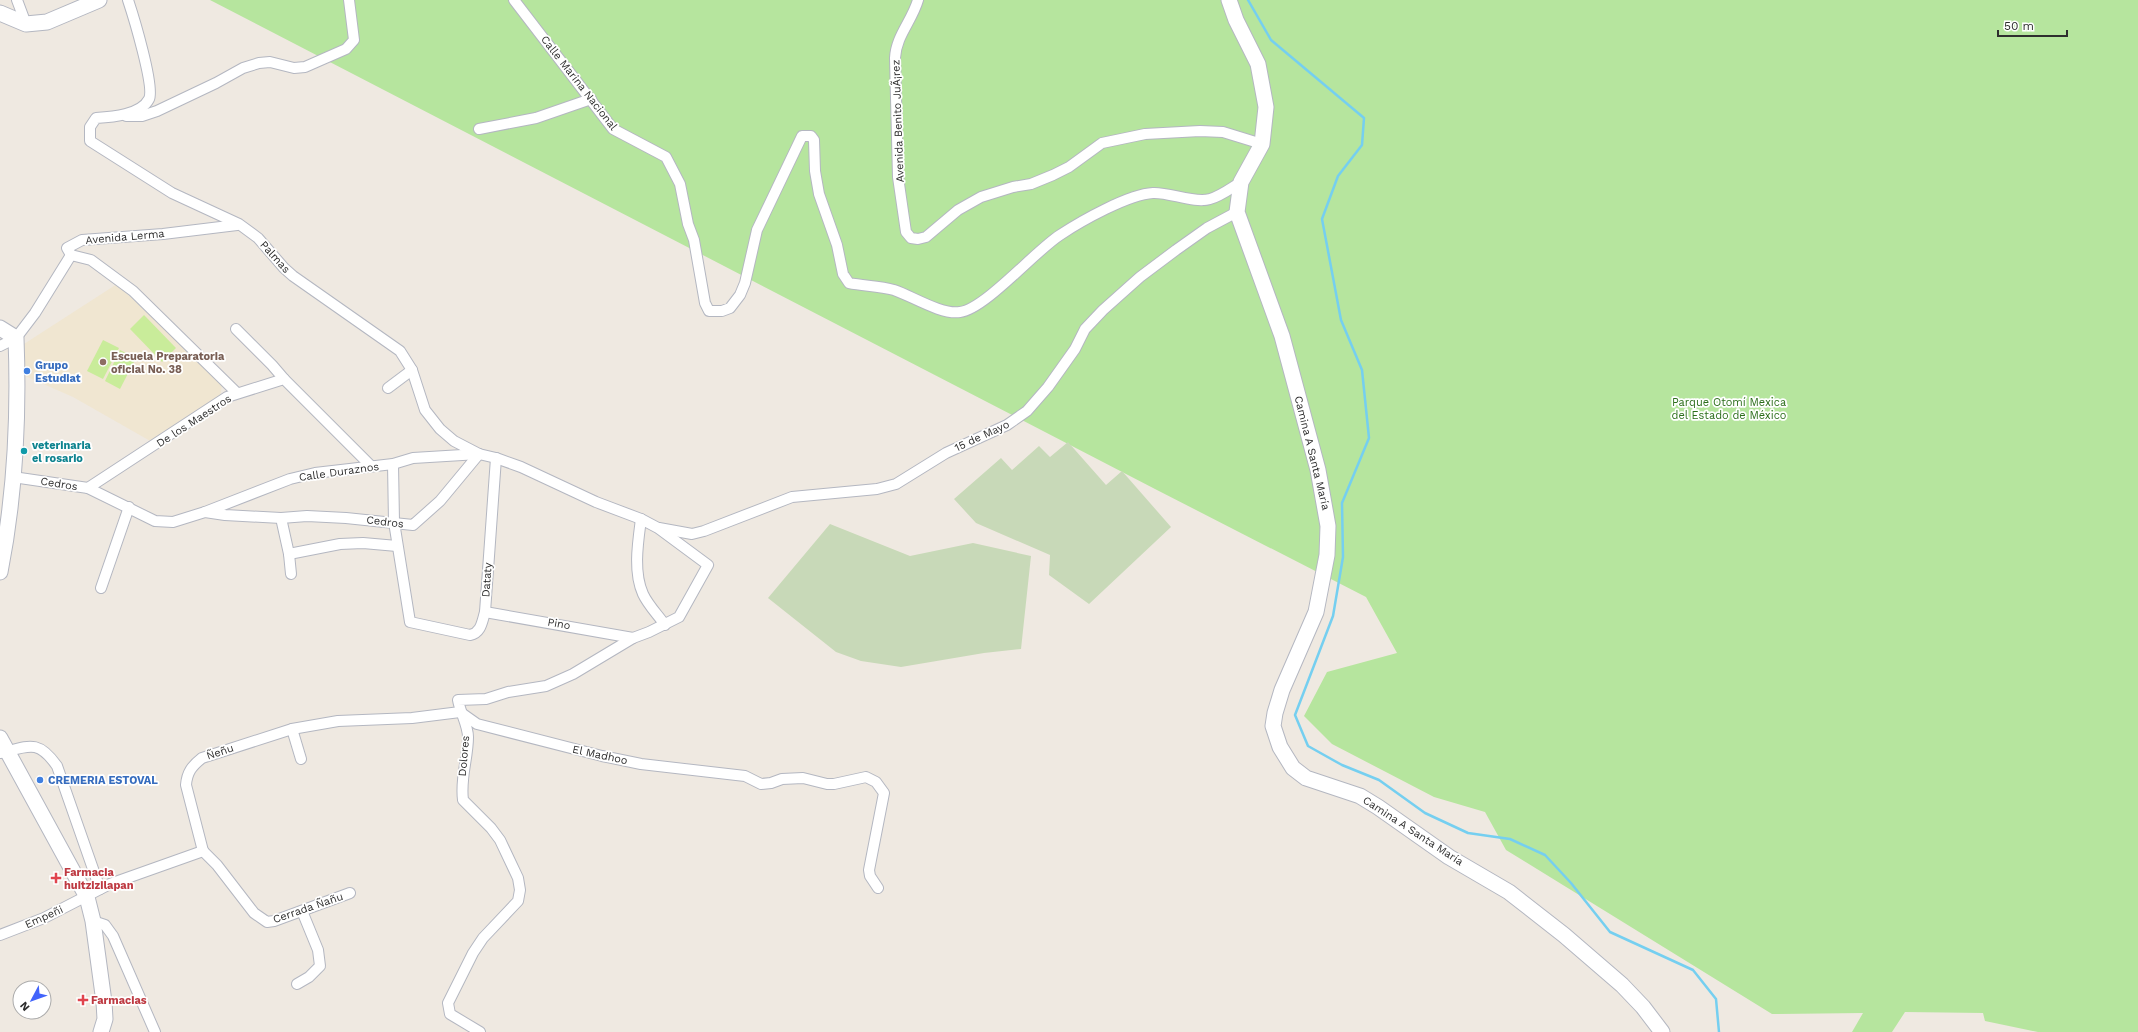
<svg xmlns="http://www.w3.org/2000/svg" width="2138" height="1032" font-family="'Work Sans',sans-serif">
	<rect width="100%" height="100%" fill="#efe9e1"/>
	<!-- education -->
	<polygon fill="#f0e6d1" points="117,284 222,385 220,397 152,442 73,397 25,376 24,344"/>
	<!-- green -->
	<polygon fill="#b6e59e" points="210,0 2138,0 2138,1032 2038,1032 1985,1021 1983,1013 1905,1012 1892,1032 1852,1032 1863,1013 1772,1014 1506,850 1485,812 1434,797 1332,744 1304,716 1327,672 1397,653 1366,597 1155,489"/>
	<!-- cemetery -->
	<g fill="#c8d9b8">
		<polygon points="1068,442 1106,485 1122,471 1171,527 1089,604 1049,575 1050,555 976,523 954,499 1001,458 1012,470 1039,446 1050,457"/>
		<polygon points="830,524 910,556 973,543 1031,556 1021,649 984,653 901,667 861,661 836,652 768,598"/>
	</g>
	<!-- pitch -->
	<g fill="#c9ec9a">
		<polygon points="144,315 176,348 162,362 130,329"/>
		<polygon points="103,340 119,348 103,379 87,371"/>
		<polygon points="120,350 136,358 120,389 105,381"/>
	</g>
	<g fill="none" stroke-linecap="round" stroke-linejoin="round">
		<!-- stream -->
		<polyline stroke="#75cff0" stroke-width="2.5" points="1248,0 1271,40 1364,118 1362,145 1338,176 1322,219 1341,320 1362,370 1369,438 1342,503 1343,557 1333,616 1295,715 1308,746 1342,765 1379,780 1425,813 1468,833 1510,839 1545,855 1571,883 1610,932 1693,970 1716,999 1719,1032"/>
		<defs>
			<g id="street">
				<polyline points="17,0 26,24"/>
				<path d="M 128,0 C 133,15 155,87 149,99 C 141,115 112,117 96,118 L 90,127 L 90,141 L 172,193 L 239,224 L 258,238 L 284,268 L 293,276 L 400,351 L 412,370 L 425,410 L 440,429 L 454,441 L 479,454 L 496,458 L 521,467 L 596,502 L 641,519 L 658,528 L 708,565 L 679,617 L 649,632 L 633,638 L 573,674 L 546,686 L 508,692 L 486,699 L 458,700 C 460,712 468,725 468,737 C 468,758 460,778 463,800 L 491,828 L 500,840 L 518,878 L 520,890 L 518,901 L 483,938 L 473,953 L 448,1003 L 450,1014 L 480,1032"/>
				<path d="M 514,0 L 613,129 L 666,157 L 680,184 L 688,224 L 694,240 L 705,303 L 709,311 L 722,311 L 730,308 L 740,295 L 745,283 L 757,230 L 802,136 L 811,136 L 814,140 L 815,171 L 819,194 L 837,245 L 843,274 L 849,283 C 864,286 879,286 894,290 C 912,296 941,315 960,312 C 985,309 1035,251 1060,235 C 1081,221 1129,194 1153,193 C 1169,192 1195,204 1210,199 C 1221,196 1231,188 1241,182"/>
				<path d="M 918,0 C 912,21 896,36 895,58 L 898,177 L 906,232 L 911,238 L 918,239 L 926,237 L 958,210 L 981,197 L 1013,187 L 1031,184 L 1053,175 L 1069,167 L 1102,143 L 1145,134 L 1200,131 L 1223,132 L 1262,144"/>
				<polyline points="126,116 142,116 157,111 216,83 243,68 259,63 270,62 294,68 305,67 346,49 354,40 349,0"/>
				<polyline points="479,129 536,118 591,99"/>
				<polyline points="71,255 91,260 133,291 237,393"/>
				<polyline points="71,255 67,248 82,240 163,234 237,225"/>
				<polyline points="236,329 272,365 284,379"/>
				<polyline points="0,346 16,338 35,313 71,255"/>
				<polyline points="388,388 412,370"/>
				<path d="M 393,464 L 394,522 L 410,622 L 470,635 C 481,633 482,622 485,612 L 496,458"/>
				<polyline points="13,477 88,488 155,521 173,522 205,512 225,515 281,518 307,516 346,518 413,525 440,501 479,454"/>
				<polyline points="88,488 227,397 284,379 371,466"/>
				<polyline points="205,512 290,479 315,473 393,464 413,458 479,454"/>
				<polyline points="281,518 289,554 291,574"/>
				<path d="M 641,519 C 638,542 633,572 643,594 C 648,605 658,615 665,625"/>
				<polyline points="659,528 692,534 704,531 792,497 877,489 896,484 946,453 1007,425 1027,411 1048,387 1075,349 1085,329 1103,310 1140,277 1176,250 1207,228 1237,212"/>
				<polyline points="289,554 340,544 363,543 397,546"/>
				<polyline points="101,588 129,507"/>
				<polyline points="485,612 633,638"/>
				<polyline points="460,712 477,724 602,756 641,764 745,776 761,784 771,783 782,779 803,778 827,784 834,784 866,777 876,782 884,793 869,870 870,876 878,888"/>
				<polyline points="292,729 301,759"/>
				<path d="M 1,753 C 29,746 38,739 57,766 L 100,889"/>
				<path d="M 203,851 L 186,785 C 187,772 192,766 202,758 L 292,729 L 338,721 L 412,718 L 460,712"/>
				<polyline points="203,851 217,865 254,913 267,922 274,921 350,893"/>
				<polyline points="93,921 105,925 113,936 155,1032"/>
				<polyline points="0,935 44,918 110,884 203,851"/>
				<polyline points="297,984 309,977 320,966 318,950 302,911"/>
			</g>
			<g id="secondary">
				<polyline points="1229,0 1236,20 1258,64 1266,107 1262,144 1241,182 1237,212 1282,336 1318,470 1328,526 1327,555 1316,612 1282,690 1275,713 1273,726 1280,747 1293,768 1306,778 1360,796 1378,807 1449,857 1509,892 1564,935 1622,985 1643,1007 1662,1032"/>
				<polyline points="0,13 26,24 47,22 99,0"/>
				<path d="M 0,328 L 16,338 C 19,416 15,496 0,572"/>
				<polyline points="0,738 87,897 93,921 104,1002 105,1019 101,1032"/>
			</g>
		</defs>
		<!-- street casing -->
		<use href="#street" stroke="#b4b7c1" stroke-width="12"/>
		<!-- secondary casing -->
		<use href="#secondary" stroke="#b4b7c1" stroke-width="17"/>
		<!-- street -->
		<use href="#street" stroke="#fff" stroke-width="10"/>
		<!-- secondary -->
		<use href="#secondary" stroke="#fff" stroke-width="15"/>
	</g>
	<!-- markers -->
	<circle fill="#8d6e63" stroke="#fff" stroke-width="1.5" cx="103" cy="362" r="4"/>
	<g fill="#3f7fe0" stroke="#fff" stroke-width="1.5">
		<circle cx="27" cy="371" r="4"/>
		<circle cx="40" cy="780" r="4"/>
	</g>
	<circle fill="#0f9aa8" stroke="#fff" stroke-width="1.5" cx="24" cy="451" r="4"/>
	<g fill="#e0444e" stroke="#fff" stroke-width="1.5">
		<path d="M54 872h4v4h4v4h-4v4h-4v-4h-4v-4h4z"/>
		<path d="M81 994h4v4h4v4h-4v4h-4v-4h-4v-4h4z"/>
	</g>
	<g text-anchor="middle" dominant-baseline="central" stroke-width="3.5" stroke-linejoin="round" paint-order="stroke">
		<!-- street labels -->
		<g font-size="11" fill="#2e2e2e" stroke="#fff">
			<text transform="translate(579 83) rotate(52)">Calle Marina Nacional</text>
			<text transform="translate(898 121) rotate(-92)">Avenida Benito JuÃ¡rez</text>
			<text transform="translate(125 237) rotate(-5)">Avenida Lerma</text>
			<text transform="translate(275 257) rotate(48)">Palmas</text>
			<text transform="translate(194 421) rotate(-33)">De los Maestros</text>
			<text transform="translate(982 436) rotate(-25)">15 de Mayo</text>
			<text transform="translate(1312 453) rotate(76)">Camina A Santa María</text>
			<text transform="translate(339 472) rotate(-8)">Calle Duraznos</text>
			<text transform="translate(59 484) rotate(9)">Cedros</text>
			<text transform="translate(385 522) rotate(7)">Cedros</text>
			<text transform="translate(487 580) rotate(-86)">Dataty</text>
			<text transform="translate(559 624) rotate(10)">Pino</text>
			<text transform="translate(220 752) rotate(-19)">Ñeñu</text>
			<text transform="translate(600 755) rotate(12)">El Madhoo</text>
			<text transform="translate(464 756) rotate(-85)">Dolores</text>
			<text transform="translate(1413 831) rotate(33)">Camina A Santa María</text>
			<text transform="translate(308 908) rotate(-19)">Cerrada Ñañu</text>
			<text transform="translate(44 917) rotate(-24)">Empeñi</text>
		</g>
		<!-- education labels -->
		<g font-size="11" font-weight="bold" fill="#785e54" stroke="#fff" text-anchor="start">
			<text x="111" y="356">Escuela Preparatoria<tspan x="111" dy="13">oficial No. 38</tspan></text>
		</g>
		<!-- shop labels -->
		<g font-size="11" font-weight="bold" fill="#366cbe" stroke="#fff" text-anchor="start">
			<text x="35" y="365">Grupo<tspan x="35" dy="13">Estudiat</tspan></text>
			<text x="48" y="780">CREMERIA ESTOVAL</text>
		</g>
		<!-- park labels -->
		<g font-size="11" fill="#2c6e1b" stroke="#fff">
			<text x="1729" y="402">Parque Otomí Mexica<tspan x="1729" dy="13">del Estado de México</tspan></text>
		</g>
		<!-- culture labels -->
		<g font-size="11" font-weight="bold" fill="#0d838f" stroke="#fff" text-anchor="start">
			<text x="32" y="445">veterinaria<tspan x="32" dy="13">el rosario</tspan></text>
		</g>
		<!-- health labels -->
		<g font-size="11" font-weight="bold" fill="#be3a42" stroke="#fff" text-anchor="start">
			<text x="64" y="872">Farmacia<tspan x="64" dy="13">huitzizilapan</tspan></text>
			<text x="91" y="1000">Farmacias</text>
		</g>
	</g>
	<!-- north arrow -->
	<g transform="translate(32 1000) rotate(229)"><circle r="19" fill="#ffffff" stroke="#ababab"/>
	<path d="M0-3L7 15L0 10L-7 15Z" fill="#4264fb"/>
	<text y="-6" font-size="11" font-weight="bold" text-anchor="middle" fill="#2e2e2e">N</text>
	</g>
	<!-- scale -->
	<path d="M1998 30v6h69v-6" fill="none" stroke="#2e2e2e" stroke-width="2"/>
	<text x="2004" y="30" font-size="12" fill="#2e2e2e" stroke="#ffffff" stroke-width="3" paint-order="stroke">50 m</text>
</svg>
